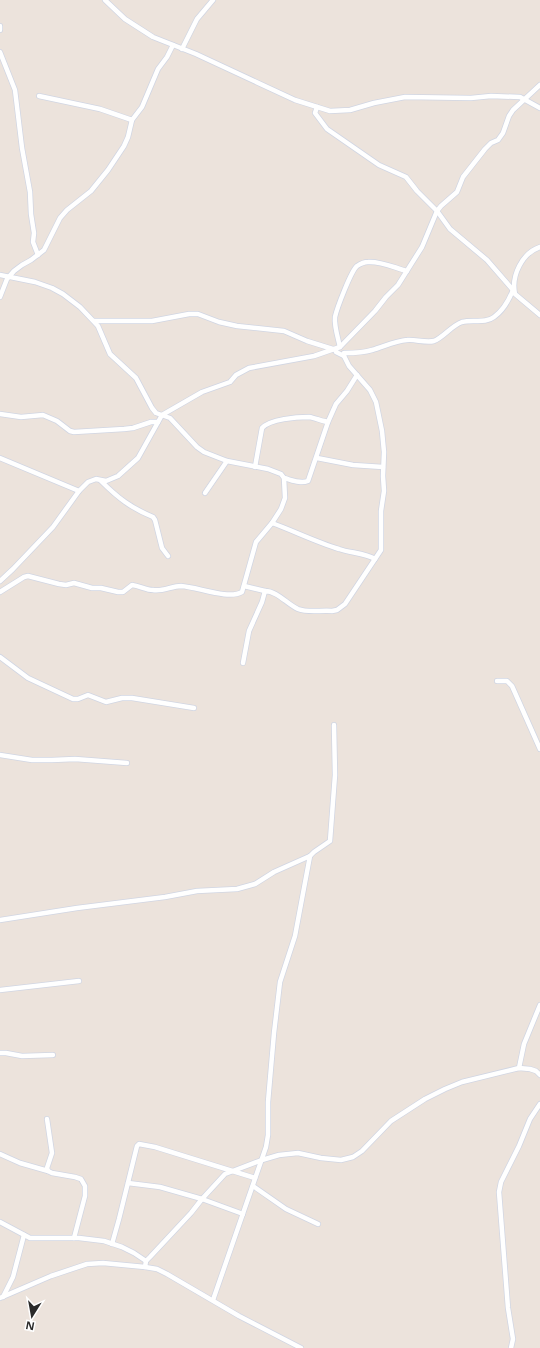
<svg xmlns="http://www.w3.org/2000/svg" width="540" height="1348" font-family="'Noto Sans',sans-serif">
	<rect width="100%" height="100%" fill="#ece3dc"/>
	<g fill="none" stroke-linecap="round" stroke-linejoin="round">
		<defs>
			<g id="street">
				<polyline points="105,0 125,19 153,37 196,54 295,100 330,111 350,110 374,103 405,97 471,98 491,96 520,97 540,108"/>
				<polyline points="0,26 0,30"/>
				<polyline points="182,49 197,19 213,0"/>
				<polyline points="0,52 15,90 22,148 30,192 31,214 34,233 33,242 38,255"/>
				<polyline points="39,96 100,109 132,120"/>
				<polyline points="317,107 315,113 327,129 379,165 406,177 417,191 437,211 450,229 487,260 513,290 514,290"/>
				<path d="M 540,247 C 522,253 511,276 515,294 L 540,315"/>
				<path d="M 0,275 L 35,282 L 52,288 L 63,294 L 80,307 L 98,326 L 110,354 L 136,378 L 152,408 L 156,413 L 170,418 L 197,447 L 204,452 L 227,461 L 268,469 L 281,474 L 284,478 L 285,498 L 281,509 L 272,523 L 256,542 L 242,592 C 228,600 198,587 181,586 C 172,586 162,592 153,590 C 146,590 140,586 132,585 L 123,592 L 118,592 L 101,588 L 92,588 L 74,583 L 66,585 L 59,584 L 28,576 L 24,577 L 0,592"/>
				<polyline points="0,297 7,279 14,271 22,265 31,260 44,250 60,218 67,210 91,191 108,170 124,146 128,137 132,120 142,107 158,69 167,57 173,45"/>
				<path d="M 94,321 L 152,321 L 189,314 L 198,314 L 219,322 L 237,326 L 284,331 L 307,341 L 336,350 L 336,352 L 344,356 L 344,353 C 354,353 363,353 372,350 C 383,347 395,341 407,340 C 415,339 425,343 434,341 C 444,337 451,326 462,322 C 473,319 485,324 494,317 C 504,310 509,300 513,290"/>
				<path d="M 340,347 C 338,338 334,326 335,317 C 337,308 351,271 357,266 C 360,264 365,262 368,262 C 381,261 395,268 407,271"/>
				<polyline points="344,356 349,366 370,390 376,402 382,431 384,452 383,476 384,491 381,511 381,550 375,559"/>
				<polyline points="0,414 21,417 43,415 57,421 70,431 74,432 124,429 133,428 151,422 158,422"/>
				<polyline points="0,458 79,491"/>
				<polyline points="317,458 353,465 383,467"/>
				<path d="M 255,467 L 262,428 C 270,419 297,417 309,417 C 315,418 322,421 328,422"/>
				<path d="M 284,478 C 292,480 300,484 308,481 L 328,422 L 336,404 L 347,391 L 357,375"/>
				<path d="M 101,481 C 118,498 131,508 153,517 L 155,520 L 162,548 L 168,556"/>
				<polyline points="205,493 227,461"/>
				<polyline points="0,581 13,569 53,527 79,491 88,482 96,479 106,481 118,476 138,458 162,415 202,392 230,382 236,375 249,368 314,356 340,347 375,311 386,297 398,285 422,247 437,211 441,206 457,192 463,177 485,149 491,143 498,140 503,133 509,116 513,110 540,85"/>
				<polyline points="244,586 265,591"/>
				<polyline points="0,657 28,678 73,699 78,699 88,695 106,702 122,698 132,698 194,708"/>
				<path d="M 243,663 L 249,631 L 262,602 L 265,591 C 277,591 287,604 298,609 C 308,613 321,610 332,611 L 337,610 L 345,604 L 375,559 C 365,553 350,553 339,549 C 316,542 294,531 272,523"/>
				<polyline points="497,681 507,681 512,686 540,749"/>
				<polyline points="0,755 32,760 52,760 75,759 127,763"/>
				<polyline points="0,920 77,908 165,897 197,891 237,889 255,884 274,872 310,856"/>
				<polyline points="0,990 79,981"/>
				<polyline points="0,1053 6,1053 22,1056 53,1055"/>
				<polyline points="519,1068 524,1044 540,1005"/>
				<polyline points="47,1119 52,1153 47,1168 48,1171 52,1173 75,1177 81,1179 85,1186 85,1196 74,1238"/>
				<polyline points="0,1154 20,1163 48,1171"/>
				<polyline points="128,1183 160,1187 202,1199 243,1214"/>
				<polyline points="253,1186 286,1209 318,1224"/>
				<polyline points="0,1222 30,1238 79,1238 104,1241 122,1247 134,1253 146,1261"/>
				<polyline points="112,1244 119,1219 137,1146 139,1144 155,1147 255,1178"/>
				<polyline points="145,1267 146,1261 150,1257 191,1213 202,1199 225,1174 262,1160 279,1155 298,1153 321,1158 341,1160 353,1157 362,1151 391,1121 425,1099 445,1089 462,1082 519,1068 530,1069 536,1071 540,1075"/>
				<polyline points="3,1297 13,1277 24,1235"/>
				<polyline points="0,1298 51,1276 87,1264 103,1263 145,1267 157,1269 167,1274 239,1316 301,1348"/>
				<polyline points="213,1300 266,1147 268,1135 268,1102 274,1033 280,982 295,936 310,856 314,852 330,841 335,775 334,725"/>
				<polyline points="511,1348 513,1339 508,1308 499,1192 501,1182 519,1146 530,1119 540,1104"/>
			</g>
		</defs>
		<!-- street casing -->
		<use href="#street" stroke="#d1d6e3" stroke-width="6"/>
		<!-- street -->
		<use href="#street" stroke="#fff" stroke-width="4.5"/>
	</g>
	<!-- north arrow -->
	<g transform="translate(32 1316) rotate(191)" stroke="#ffffff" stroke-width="3" paint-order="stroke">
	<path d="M0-3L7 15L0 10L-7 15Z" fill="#2a2a2a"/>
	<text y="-6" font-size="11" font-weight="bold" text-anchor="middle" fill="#2a2a2a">N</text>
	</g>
</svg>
